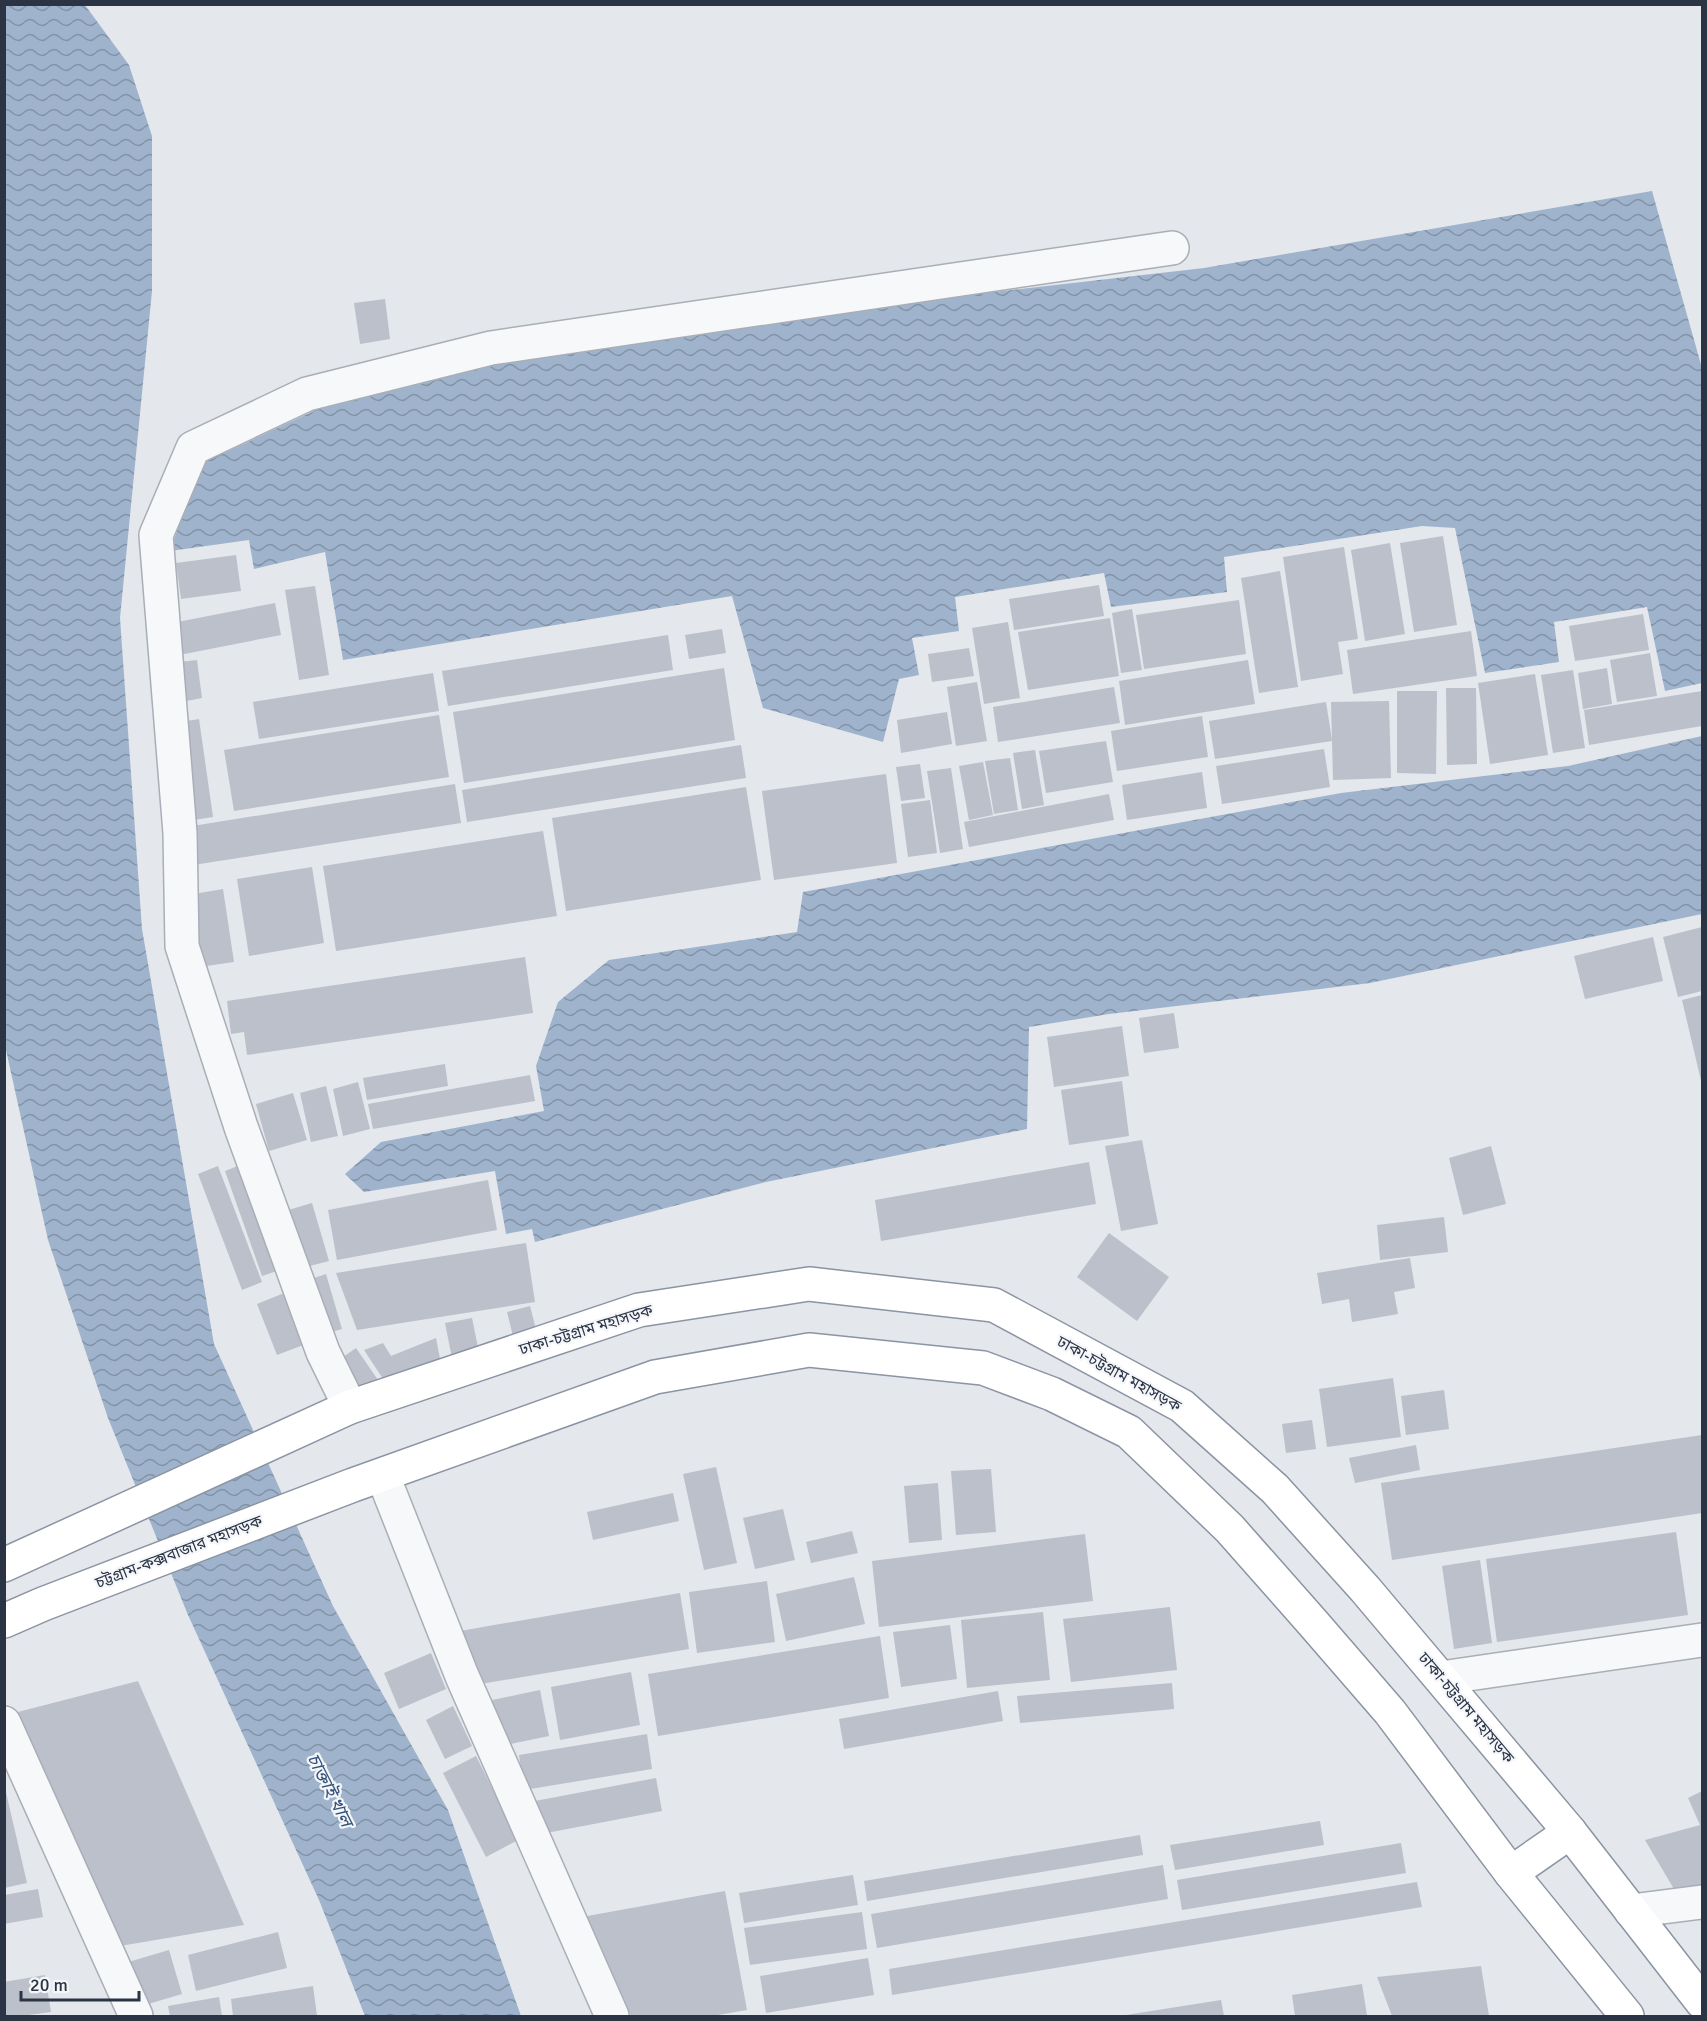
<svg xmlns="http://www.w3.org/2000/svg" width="1707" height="2021" font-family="Signika,'Noto Sans Bengali',sans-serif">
	<defs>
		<pattern id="water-waves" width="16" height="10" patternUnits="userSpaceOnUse" patternTransform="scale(1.5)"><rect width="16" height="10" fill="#9fb4cc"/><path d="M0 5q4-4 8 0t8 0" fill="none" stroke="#8293a7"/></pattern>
	</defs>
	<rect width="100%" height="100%" fill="#e4e7ec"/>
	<!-- water -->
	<g fill="url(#water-waves)">
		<polygon points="4,5 85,5 129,65 152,136 152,291 120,618 142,929 214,1344 333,1606 448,1810 521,2016 365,2016 319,1900 188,1615 108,1418 48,1240 4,1041"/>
		<polygon points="1652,191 1702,368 1702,683 1665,691 1647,607 1554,622 1559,662 1485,673 1455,528 1422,526 1224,557 1227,592 1111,607 1104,573 955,597 959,631 912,638 919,675 899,679 883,742 763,708 732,596 343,660 325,552 254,569 249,540 170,551 200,464 316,410 467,367 915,301 1204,268"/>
		<polygon points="1702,736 1702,914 1370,983 1109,1014 1029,1027 1027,1129 766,1182 535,1242 532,1229 506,1234 495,1171 364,1192 345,1174 381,1142 544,1111 536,1066 558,1002 609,960 797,932 803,892 1341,793 1568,766"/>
	</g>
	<!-- building -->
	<g fill="#bbc0ca">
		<polygon points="385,299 390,339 360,344 354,303"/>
		<polygon points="1443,536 1457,625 1414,632 1400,543"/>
		<polygon points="1390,543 1405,634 1365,641 1351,550"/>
		<polygon points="1344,547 1358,639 1338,642 1343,674 1301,681 1283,557"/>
		<polygon points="236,555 241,591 181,599 176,563"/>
		<polygon points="1280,571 1298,687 1259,693 1241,578"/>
		<polygon points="1099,585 1104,616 1014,630 1009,599"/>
		<polygon points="315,586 329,675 299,680 285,590"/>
		<polygon points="1239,600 1246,654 1144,669 1136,615"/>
		<polygon points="275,603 281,635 174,656 167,624"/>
		<polygon points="1132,609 1142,670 1121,673 1112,613"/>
		<polygon points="1643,614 1649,650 1575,661 1569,626"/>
		<polygon points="1110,618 1119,676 1028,690 1018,632"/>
		<polygon points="1008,622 1020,698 984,704 972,628"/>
		<polygon points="722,629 726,653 689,659 685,635"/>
		<polygon points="1471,631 1477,676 1353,694 1347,650"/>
		<polygon points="668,635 673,670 448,706 442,671"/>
		<polygon points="969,648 974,676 932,682 928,654"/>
		<polygon points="1650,653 1657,696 1617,702 1610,660"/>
		<polygon points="197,660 202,698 176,703 170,663"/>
		<polygon points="1248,660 1255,704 1125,725 1119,681"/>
		<polygon points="724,668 735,740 464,783 453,712"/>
		<polygon points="1607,668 1612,704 1583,709 1578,673"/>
		<polygon points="1573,670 1585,748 1553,753 1541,675"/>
		<polygon points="433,673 439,711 259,739 253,702"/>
		<polygon points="1535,674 1548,755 1490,764 1478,683"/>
		<polygon points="977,682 987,741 956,746 947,687"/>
		<polygon points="1114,687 1120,723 998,742 993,707"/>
		<polygon points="1446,688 1476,688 1477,764 1447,765"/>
		<polygon points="1397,691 1437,691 1436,774 1397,773"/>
		<polygon points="1702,691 1702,726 1589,745 1584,710"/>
		<polygon points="1389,701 1391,778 1333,780 1332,741 1215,759 1209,721 1326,702 1332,740 1331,702"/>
		<polygon points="947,712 952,744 901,753 897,720"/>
		<polygon points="439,715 449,777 234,811 224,750"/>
		<polygon points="1202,716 1208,757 1117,771 1111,731"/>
		<polygon points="199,719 213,817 187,821 174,723"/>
		<polygon points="1106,741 1113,782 1046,793 1039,751"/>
		<polygon points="741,745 746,778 467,822 462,790"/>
		<polygon points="1324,749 1330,787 1222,804 1216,766"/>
		<polygon points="1035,750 1044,805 1022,809 1013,753"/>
		<polygon points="1010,758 1018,810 994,814 985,761"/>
		<polygon points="983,762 993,815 969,820 959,766"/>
		<polygon points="920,764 925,798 901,801 896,767"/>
		<polygon points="951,768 963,849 940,853 927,771"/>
		<polygon points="1202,772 1207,808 1127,820 1122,785"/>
		<polygon points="886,774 897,863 774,880 762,791"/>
		<polygon points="455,784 461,823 187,866 180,828"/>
		<polygon points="746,787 761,880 566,911 552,818"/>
		<polygon points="1109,794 1114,820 969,847 964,822"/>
		<polygon points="930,800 937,853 908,857 901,804"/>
		<polygon points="543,831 557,916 336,951 323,866"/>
		<polygon points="312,867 324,943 249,956 237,879"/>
		<polygon points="223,889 234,962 199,967 188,895"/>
		<polygon points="1702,927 1702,991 1678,997 1663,937"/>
		<polygon points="1653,937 1663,981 1585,999 1574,956"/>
		<polygon points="525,957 533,1013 247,1055 244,1032 231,1034 227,1001"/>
		<polygon points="1702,995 1702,1085 1682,1000"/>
		<polygon points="1174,1013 1179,1048 1144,1053 1139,1018"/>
		<polygon points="1122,1026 1129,1076 1054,1087 1047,1037"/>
		<polygon points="445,1064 448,1086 367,1100 363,1078"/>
		<polygon points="530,1075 535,1101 373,1129 368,1104"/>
		<polygon points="1122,1081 1129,1136 1069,1145 1061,1090"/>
		<polygon points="358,1082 370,1129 343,1136 333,1089"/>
		<polygon points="326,1086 338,1136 311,1142 300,1093"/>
		<polygon points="293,1093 307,1140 269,1151 256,1104"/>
		<polygon points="1142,1140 1158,1224 1121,1231 1105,1146"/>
		<polygon points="1491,1146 1506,1204 1463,1215 1449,1158"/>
		<polygon points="248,1162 286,1268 262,1276 225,1171"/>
		<polygon points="1089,1162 1096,1204 881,1241 875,1200"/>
		<polygon points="218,1166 262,1282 242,1290 198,1174"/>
		<polygon points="488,1180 497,1230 337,1260 328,1210"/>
		<polygon points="312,1203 329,1261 302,1268 285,1211"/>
		<polygon points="1444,1217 1448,1252 1380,1260 1377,1225"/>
		<polygon points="1109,1233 1169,1277 1137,1321 1077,1277"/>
		<polygon points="526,1243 535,1302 357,1330 336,1273"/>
		<polygon points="1410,1258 1415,1288 1394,1292 1398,1314 1352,1322 1349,1299 1322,1304 1317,1273"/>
		<polygon points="326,1274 342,1329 321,1335 305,1281"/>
		<polygon points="294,1289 314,1341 277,1355 257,1304"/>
		<polygon points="530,1306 538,1337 515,1344 507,1312"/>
		<polygon points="472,1318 484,1377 457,1383 445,1323"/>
		<polygon points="436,1338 444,1379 401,1406 364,1350 383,1343 391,1356"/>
		<polygon points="356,1348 391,1399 368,1415 333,1364"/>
		<polygon points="1393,1378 1401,1437 1327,1447 1319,1389"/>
		<polygon points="1444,1390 1449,1429 1406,1435 1401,1396"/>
		<polygon points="1312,1420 1316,1449 1286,1453 1282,1424"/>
		<polygon points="1702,1435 1702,1513 1392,1560 1381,1483"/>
		<polygon points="1416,1445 1420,1470 1355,1483 1349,1458"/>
		<polygon points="716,1467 737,1563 704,1570 683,1474"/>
		<polygon points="991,1469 996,1532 956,1535 951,1471"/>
		<polygon points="938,1483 942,1540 909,1543 904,1486"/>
		<polygon points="673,1493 679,1521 593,1540 587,1512"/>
		<polygon points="783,1509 795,1560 755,1569 743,1518"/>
		<polygon points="852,1531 858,1553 811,1563 806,1542"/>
		<polygon points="1676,1532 1688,1615 1497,1642 1486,1559"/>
		<polygon points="1085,1534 1093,1601 879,1627 872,1561"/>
		<polygon points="1480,1560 1492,1643 1454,1649 1442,1566"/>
		<polygon points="854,1577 865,1624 786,1641 776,1594"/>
		<polygon points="767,1581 775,1642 697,1653 689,1592"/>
		<polygon points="680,1593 689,1649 469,1686 460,1631"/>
		<polygon points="1170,1607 1177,1670 1071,1682 1063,1619"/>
		<polygon points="1043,1612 1050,1680 967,1688 961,1620"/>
		<polygon points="950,1625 957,1679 901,1687 893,1632"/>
		<polygon points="880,1636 889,1698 658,1736 648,1674"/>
		<polygon points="431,1653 446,1689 399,1709 384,1673"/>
		<polygon points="631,1672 640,1725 560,1740 551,1687"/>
		<polygon points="138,1681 244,1925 120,1946 14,1713"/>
		<polygon points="1172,1683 1174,1709 1020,1723 1017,1696"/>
		<polygon points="540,1690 549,1736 501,1746 492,1700"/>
		<polygon points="998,1691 1003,1721 844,1749 839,1719"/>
		<polygon points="453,1706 472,1746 445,1759 426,1720"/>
		<polygon points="647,1734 652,1769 524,1790 519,1755"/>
		<polygon points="476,1756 518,1840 486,1857 443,1773"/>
		<polygon points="656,1778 662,1811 541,1834 535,1801"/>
		<polygon points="5,1788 27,1883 4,1888 4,1789"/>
		<polygon points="1702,1791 1702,1900 1684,1906 1645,1840 1700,1825 1688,1798"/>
		<polygon points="1320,1821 1324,1845 1175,1870 1170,1845"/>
		<polygon points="1140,1835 1143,1855 867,1901 864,1881"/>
		<polygon points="1401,1843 1406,1873 1182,1910 1177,1880"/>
		<polygon points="1163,1865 1168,1899 877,1948 871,1914"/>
		<polygon points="853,1875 858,1905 744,1923 739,1893"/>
		<polygon points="1417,1882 1422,1907 892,1995 889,1969"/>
		<polygon points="38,1889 43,1917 4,1924 4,1895"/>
		<polygon points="725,1891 747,2010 712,2016 631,2016 582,1917"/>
		<polygon points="862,1912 867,1949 750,1965 744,1928"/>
		<polygon points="278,1932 287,1968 196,1991 188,1955"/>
		<polygon points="169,1950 182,1994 138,2007 125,1963"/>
		<polygon points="868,1958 874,1995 766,2013 760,1976"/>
		<polygon points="1481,1966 1489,2016 1392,2016 1377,1977"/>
		<polygon points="45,1975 51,2012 21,2016 4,2016 4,1982"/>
		<polygon points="1362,1984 1367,2016 1295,2016 1292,1995"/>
		<polygon points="313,1986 317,2016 233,2016 231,1999"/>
		<polygon points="219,1997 222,2016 170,2016 168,2006"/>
		<polygon points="1221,2000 1224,2016 1126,2016 1126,2015"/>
	</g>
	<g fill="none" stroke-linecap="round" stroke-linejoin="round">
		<defs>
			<g id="minor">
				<polyline points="350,1407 323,1352 241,1127 182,946 180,833 156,535 193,448 307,394 491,348 1172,248"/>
				<polyline points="383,1476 462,1676 612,2016"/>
				<polyline points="1441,1678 1702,1640"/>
				<polyline points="4,1723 136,2016"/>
				<polyline points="1631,1911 1702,1902"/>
			</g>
			<g id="trunk">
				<polyline points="4,1565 350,1407 639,1310 809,1284 994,1305 1182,1406 1275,1489 1365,1589 1570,1832 1702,2002"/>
				<polyline points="4,1621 43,1604 353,1485 655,1377 809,1350 983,1368 1052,1394 1129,1432 1230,1529 1313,1623 1390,1712 1511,1873 1627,2016"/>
				<polyline points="1511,1873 1570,1832"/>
			</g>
		</defs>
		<!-- minor casing -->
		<use href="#minor" stroke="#a9aeb7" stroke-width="36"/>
		<!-- trunk casing -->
		<use href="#trunk" stroke="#8b94a3" stroke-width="36"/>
		<!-- minor -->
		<use href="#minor" stroke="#f7f8fa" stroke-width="33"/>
		<!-- trunk -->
		<use href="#trunk" stroke="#fff" stroke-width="33"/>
	</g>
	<g text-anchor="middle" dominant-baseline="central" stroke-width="4.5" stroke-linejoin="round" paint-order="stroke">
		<!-- street labels -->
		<g font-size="16" fill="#2b3445" stroke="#f4f6f9">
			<text transform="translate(586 1330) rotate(-17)">ঢাকা-চট্টগ্রাম মহাসড়ক</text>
			<text transform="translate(1119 1374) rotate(29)">ঢাকা-চট্টগ্রাম মহাসড়ক</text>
			<text transform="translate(179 1552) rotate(-21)">চট্টগ্রাম-কক্সবাজার মহাসড়ক</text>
			<text transform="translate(1466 1708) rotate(50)">ঢাকা-চট্টগ্রাম মহাসড়ক</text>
		</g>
		<!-- water labels -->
		<g font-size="18" font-style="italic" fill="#34527a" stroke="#f4f6f9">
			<text transform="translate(330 1790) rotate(63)">চাক্তাই খাল</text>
		</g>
	</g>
	<!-- border -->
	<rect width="1707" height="2021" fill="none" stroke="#2b3445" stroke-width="12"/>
	<!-- scale -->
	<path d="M21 1991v9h118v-9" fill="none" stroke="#2b3445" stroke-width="3"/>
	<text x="30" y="1991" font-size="18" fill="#2b3445" stroke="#f4f6f9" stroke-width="4.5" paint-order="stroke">20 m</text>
</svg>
